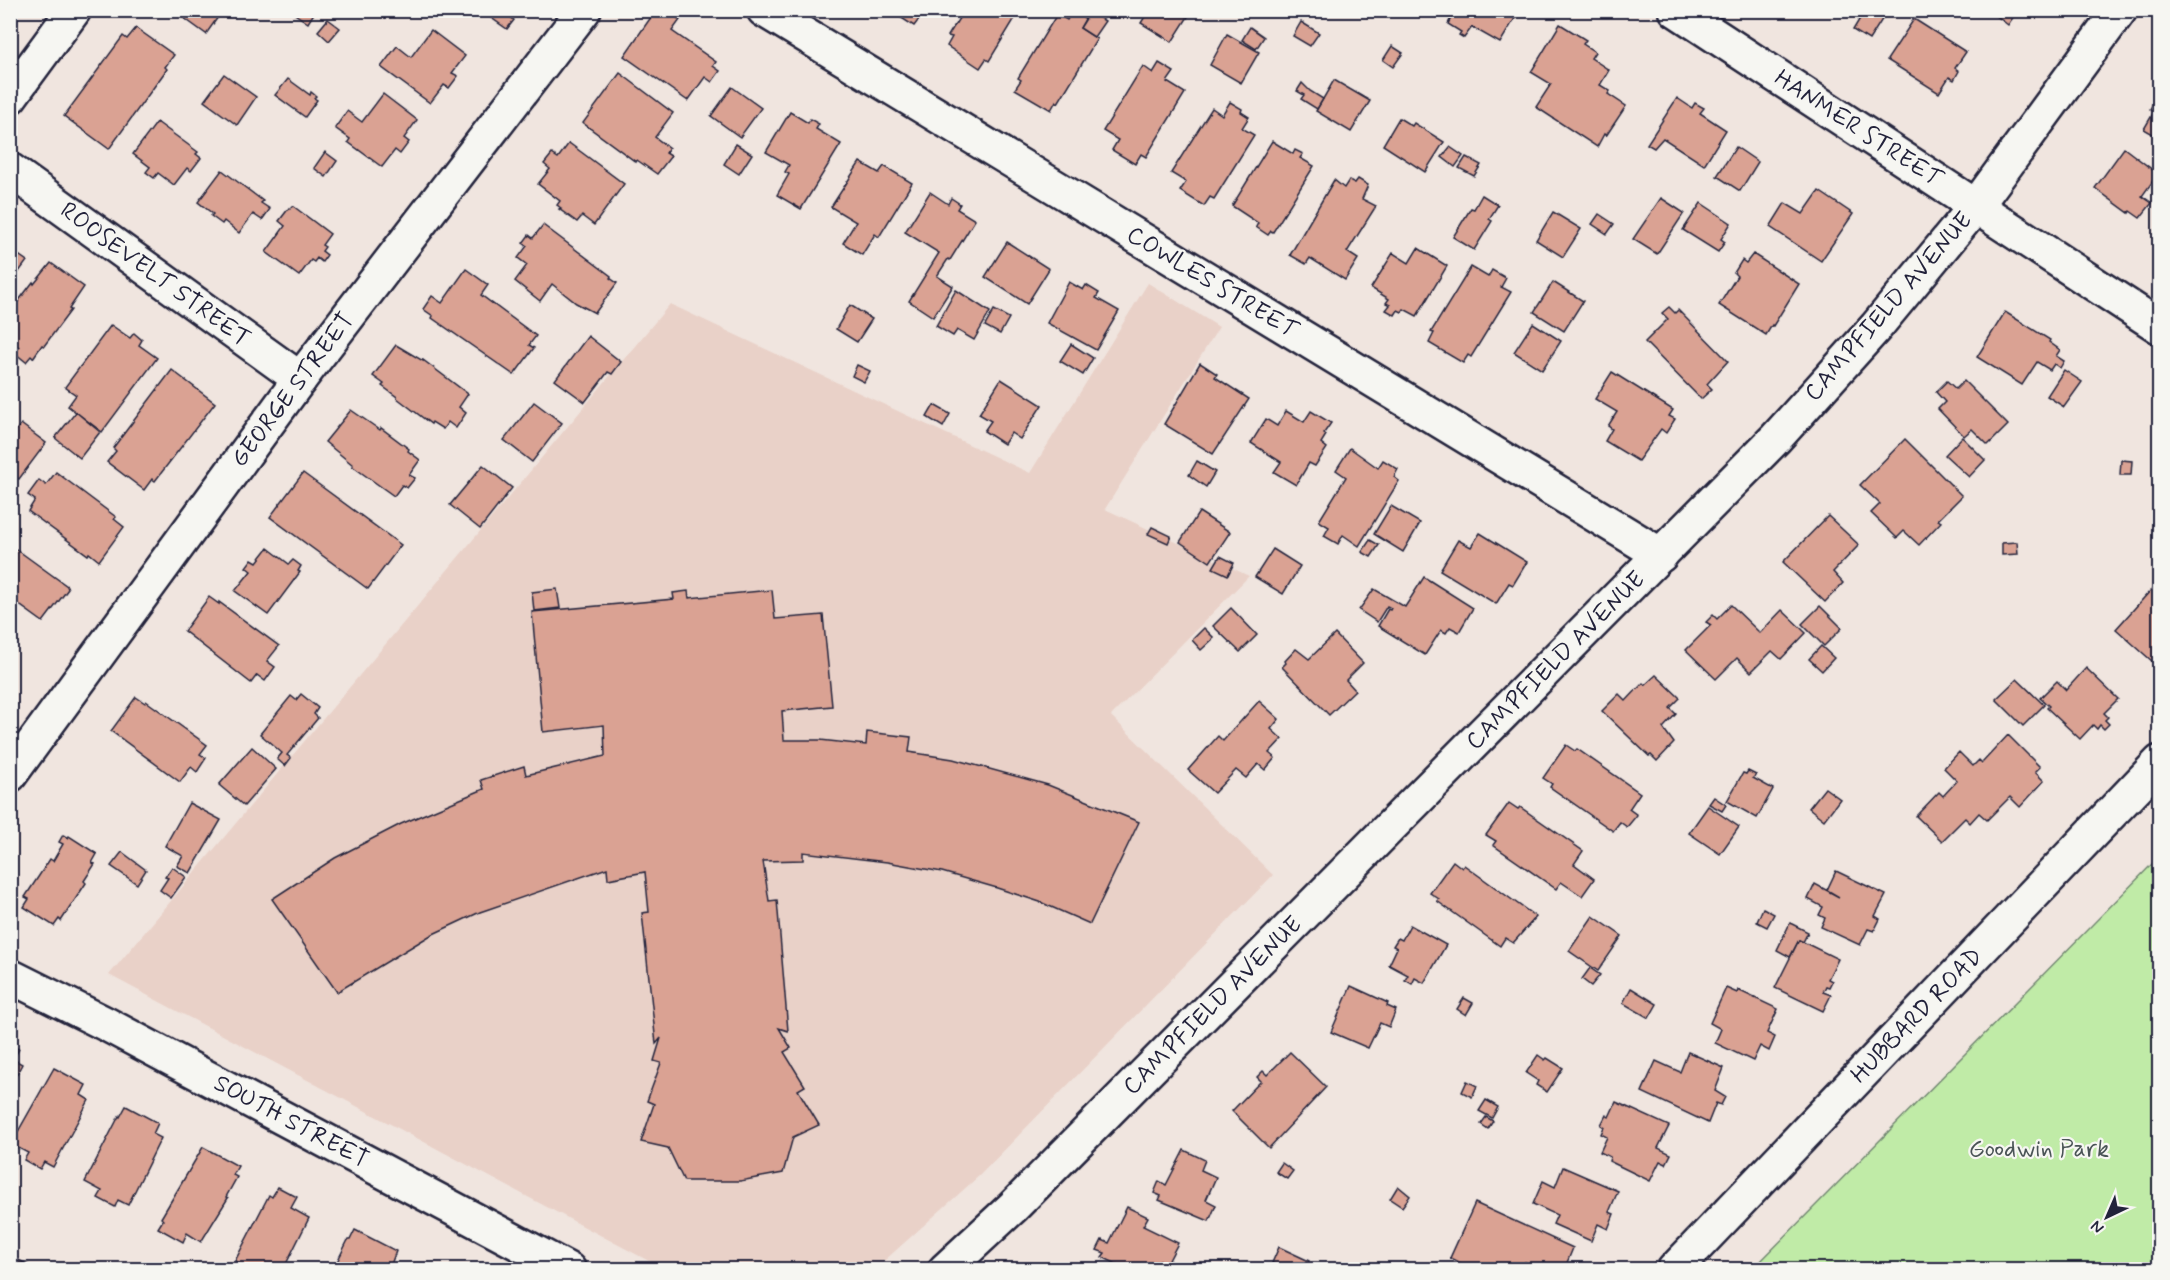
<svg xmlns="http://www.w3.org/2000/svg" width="2170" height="1280" font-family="Mynerve,sans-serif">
	<rect width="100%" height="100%" fill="#f0e5df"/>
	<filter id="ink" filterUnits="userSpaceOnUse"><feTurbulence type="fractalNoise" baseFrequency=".0167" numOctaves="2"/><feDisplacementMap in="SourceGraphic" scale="12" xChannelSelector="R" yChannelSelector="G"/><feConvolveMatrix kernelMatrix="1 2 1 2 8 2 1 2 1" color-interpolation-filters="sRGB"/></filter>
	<g filter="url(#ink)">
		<!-- built -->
		<polygon fill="#e9d1c8" points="1148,283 1219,327 1105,509 1249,576 1111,716 1273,875 980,1175 875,1269 664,1269 109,975 670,304 1030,473"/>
		<!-- green -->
		<polygon fill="#c0eba7" stroke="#718671" stroke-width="1.5" points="2159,857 2159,1269 1753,1269"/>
		<!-- building -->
		<g fill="#daa293" stroke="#22223b" stroke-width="1.5">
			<polygon points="173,10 223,10 206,34"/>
			<polygon points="289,10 316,10 308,23"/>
			<polygon points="496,10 502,10 514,20 507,29 490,17"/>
			<polygon points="656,10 666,10 680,20 672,31 716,62 713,66 720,71 712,82 705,77 688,101 624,56"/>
			<polygon points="889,10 926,10 914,26"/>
			<polygon points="964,10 1020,10 989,61 986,59 980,68 947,46 952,37 948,36"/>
			<polygon points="1149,10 1188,10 1191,12 1172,42 1141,23"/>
			<polygon points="1455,10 1520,10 1500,43 1472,27 1464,38 1459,35 1461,32 1448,24"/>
			<polygon points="1865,10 1888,10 1869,40 1853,30"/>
			<polygon points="1989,10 2018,10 2008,25"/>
			<polygon points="1072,11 1085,19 1080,28 1097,39 1058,103 1056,101 1051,110 1015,89 1021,80 1018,78 1057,14 1067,20"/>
			<polygon points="1090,12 1105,21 1094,37 1080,28"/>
			<polygon points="328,19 340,28 329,41 318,31"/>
			<polygon points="1914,19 1966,52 1955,68 1959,71 1954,80 1949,77 1939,93 1887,60"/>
			<polygon points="1301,22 1319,33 1310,46 1293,36"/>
			<polygon points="1560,24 1586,40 1583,44 1595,52 1591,58 1609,70 1600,85 1610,91 1608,94 1626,106 1606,136 1604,134 1597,147 1536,107 1551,84 1531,72"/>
			<polygon points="1250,27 1264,37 1256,49 1242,40"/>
			<polygon points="136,28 174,55 165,67 167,69 109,149 64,116 123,36 127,39"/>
			<polygon points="431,30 465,56 452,73 458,76 449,88 444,85 430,103 381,67 397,46 411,57"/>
			<polygon points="1227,34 1259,52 1241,83 1210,65"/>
			<polygon points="1392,46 1403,53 1393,67 1383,60"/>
			<polygon points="1159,63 1174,72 1167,82 1185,93 1146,157 1141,154 1135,164 1112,150 1118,140 1103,131 1143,66 1153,73"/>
			<polygon points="620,73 673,113 655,137 669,148 666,153 671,156 657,174 637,160 636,162 583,123"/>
			<polygon points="224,74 256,97 237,125 204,101"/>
			<polygon points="288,79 310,95 311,92 316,96 314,98 317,100 305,117 275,95"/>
			<polygon points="1334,80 1370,101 1351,132 1316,111"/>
			<polygon points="1302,83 1310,91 1323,99 1317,109 1301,99 1304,95 1297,91"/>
			<polygon points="732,87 761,108 740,137 711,116"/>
			<polygon points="383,94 417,120 404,138 409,142 400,154 395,150 382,167 348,142 350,139 335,128 347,111 362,122"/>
			<polygon points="2157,97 2160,99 2160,138 2144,129 2154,112 2150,109"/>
			<polygon points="1677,98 1692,108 1695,103 1704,108 1700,113 1726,130 1704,165 1663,138 1654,148 1647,144"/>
			<polygon points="1230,102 1242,109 1241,112 1249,117 1242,128 1254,135 1214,199 1210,197 1204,206 1180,191 1186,182 1171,173 1212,108 1222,115"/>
			<polygon points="790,112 808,123 810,119 819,124 816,129 841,144 801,209 777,195 789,174 785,172 789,165 766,152"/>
			<polygon points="1399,118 1412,126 1414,123 1444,142 1425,172 1383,145"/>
			<polygon points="157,122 198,152 196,154 201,158 191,171 187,168 174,185 158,173 154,178 146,172 150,167 133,154"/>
			<polygon points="1272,141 1293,154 1295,150 1303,154 1300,158 1314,166 1273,232 1271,231 1268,235 1256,227 1258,223 1232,206"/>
			<polygon points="569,143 624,184 594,225 582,216 577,222 559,209 561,208 557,205 560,201 538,184 550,169 544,164 552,154 558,158"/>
			<polygon points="736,144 752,154 739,174 724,164"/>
			<polygon points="1450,147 1463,156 1455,167 1442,157"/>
			<polygon points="1736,147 1758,162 1740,191 1717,176"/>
			<polygon points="2124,148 2158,174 2142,196 2152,203 2140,218 2130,211 2129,213 2095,188"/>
			<polygon points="325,152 337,161 326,177 314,168"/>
			<polygon points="1466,157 1481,165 1474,176 1459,168"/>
			<polygon points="860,162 879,173 884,166 912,183 879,237 875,234 862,255 843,243 856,222 831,207"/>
			<polygon points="222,170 263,201 261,203 270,209 262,220 253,214 239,233 224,221 222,224 211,216 213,214 198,202"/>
			<polygon points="1358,179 1368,185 1362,199 1376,206 1347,252 1358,259 1345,280 1310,258 1306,264 1290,255 1334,180 1344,188 1349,180 1355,183"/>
			<polygon points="1819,191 1853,214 1821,261 1770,227 1785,203 1803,214"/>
			<polygon points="930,192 948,204 951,198 960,204 957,209 975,220 950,260 948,259 937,276 953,286 933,317 909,301 939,253 905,232"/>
			<polygon points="1482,195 1498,205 1489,219 1492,221 1474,250 1453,237 1471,208 1474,209"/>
			<polygon points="1661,198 1684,213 1657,254 1633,239"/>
			<polygon points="1701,203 1731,223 1721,239 1725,242 1718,252 1683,230"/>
			<polygon points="293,206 330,234 322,245 325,247 322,251 327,255 322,262 317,258 314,262 311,260 299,276 266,252 285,226 279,221 289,208 290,209"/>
			<polygon points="1553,212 1581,229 1563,257 1536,240"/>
			<polygon points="1599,214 1614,224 1607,234 1592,224"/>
			<polygon points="543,225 611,276 610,278 617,283 595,313 576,303 552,284 540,301 515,281 527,265 518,258 527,246 523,243 529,235 533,238"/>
			<polygon points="1007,242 1049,269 1027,304 985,277"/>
			<polygon points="1418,248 1447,266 1417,316 1404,309 1402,312 1398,310 1395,315 1386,310 1390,305 1386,303 1389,299 1371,288 1393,253 1409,263"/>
			<polygon points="10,249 27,261 10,284"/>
			<polygon points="1753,254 1799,284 1773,326 1772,325 1766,335 1719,305 1737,276 1734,273 1742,260 1746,263"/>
			<polygon points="51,263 84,287 69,309 71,310 44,346 42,345 33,358 31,356 26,362 15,353 19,347 10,341 10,312 33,282 34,284"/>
			<polygon points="1471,267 1488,277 1492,270 1506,278 1501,287 1511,292 1471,357 1468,355 1463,363 1429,343 1434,333 1431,332"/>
			<polygon points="466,269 488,285 481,295 536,336 529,345 534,348 514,375 432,318 433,316 423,309 432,296 442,303"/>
			<polygon points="1069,282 1083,290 1086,285 1099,293 1096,298 1119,311 1096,350 1047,323"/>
			<polygon points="1553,282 1583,301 1564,331 1534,312"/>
			<polygon points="956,290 990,312 974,340 957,330 953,336 936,326"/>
			<polygon points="850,305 872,319 857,342 836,329"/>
			<polygon points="1669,307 1675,313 1678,310 1728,361 1707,384 1712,389 1701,399 1645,342 1668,319 1662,313"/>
			<polygon points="994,310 1009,318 1000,334 985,326"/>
			<polygon points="2005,312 2050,340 2049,342 2060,350 2056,356 2064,361 2060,368 2054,364 2050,370 2037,362 2022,385 1977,357"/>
			<polygon points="1533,323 1561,341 1542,370 1514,352"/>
			<polygon points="111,325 130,338 134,333 142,340 139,345 157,358 102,432 68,406 76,395 65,387"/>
			<polygon points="588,336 621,362 612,374 608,372 585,402 555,380"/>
			<polygon points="1071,344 1093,358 1083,375 1060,361"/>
			<polygon points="396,345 423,361 423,360 468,394 459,407 466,413 456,428 448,422 443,429 432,422 431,424 397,398 397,397 382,386 384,384 373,376"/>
			<polygon points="1200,363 1217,374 1215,377 1249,399 1213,454 1164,424"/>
			<polygon points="857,365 870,371 864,382 852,376"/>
			<polygon points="172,370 215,403 155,481 152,479 144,490 107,462 116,451 113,448"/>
			<polygon points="2064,370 2082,382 2064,407 2047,396"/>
			<polygon points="1612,372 1673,410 1669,416 1675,419 1666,433 1661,429 1638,461 1605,441 1612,429 1608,426 1617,412 1595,399"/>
			<polygon points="1001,379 1042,405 1020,439 1011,433 1004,444 984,431 991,421 979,414"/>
			<polygon points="1947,381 1956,389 1964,381 2008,425 1988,445 1972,429 1964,436 1938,409 1945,402 1936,392"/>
			<polygon points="534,402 562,423 532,462 504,440"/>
			<polygon points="934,405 950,414 943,427 927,417"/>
			<polygon points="351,410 380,430 381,428 409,449 408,451 420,460 409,475 415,478 407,488 402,485 394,496 352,466 353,465 325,442"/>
			<polygon points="1286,411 1304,422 1311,411 1331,423 1324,433 1326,435 1321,443 1327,448 1315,466 1309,463 1296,485 1274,472 1281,462 1251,443 1266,419 1277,426"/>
			<polygon points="76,412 100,432 80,458 55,438"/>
			<polygon points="21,424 46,443 19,479 10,473 10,438"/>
			<polygon points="1962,437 1985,460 1969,477 1945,455"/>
			<polygon points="1905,439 1962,496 1938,520 1941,522 1919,545 1904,531 1897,538 1871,513 1880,504 1860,485"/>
			<polygon points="1350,448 1378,468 1383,460 1398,469 1394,477 1399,481 1359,546 1343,535 1338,544 1324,536 1329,527 1319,521 1346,477 1336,470"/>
			<polygon points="2121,460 2132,461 2131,475 2120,475"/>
			<polygon points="1197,461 1215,472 1206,487 1189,475"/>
			<polygon points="483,465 512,488 480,529 450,505"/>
			<polygon points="56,472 116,517 114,519 124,527 99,561 89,553 88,555 28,511 35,500 28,495 39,480 46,485"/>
			<polygon points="303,473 401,545 368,589 270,517"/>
			<polygon points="1391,506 1420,523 1403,552 1374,534"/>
			<polygon points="1199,512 1230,532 1210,562 1180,542"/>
			<polygon points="1828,516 1859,545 1833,572 1843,583 1825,602 1783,562"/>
			<polygon points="1152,527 1171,536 1168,543 1148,534"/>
			<polygon points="1480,533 1527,562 1513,585 1509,583 1496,604 1440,570 1458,540 1471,547"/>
			<polygon points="1370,540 1379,545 1371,557 1362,552"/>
			<polygon points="2017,542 2018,554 2002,555 2002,543"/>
			<polygon points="268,548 289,564 293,560 301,566 298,571 300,572 268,615 235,591 251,571 246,567 252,559 257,562"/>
			<polygon points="16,549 67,586 68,589 43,622 10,598 10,557"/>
			<polygon points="1273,549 1300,566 1283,594 1255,577"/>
			<polygon points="1220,556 1234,563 1228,575 1213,568"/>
			<polygon points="1424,577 1473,608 1459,632 1450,627 1446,633 1441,630 1425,655 1378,626 1388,609 1390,610 1391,608 1387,606 1377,622 1359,610 1374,589 1405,607"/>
			<polygon points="2160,580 2160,654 2153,662 2116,629"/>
			<polygon points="557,589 560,608 534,611 532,592"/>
			<polygon points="772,590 775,619 823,615 832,706 782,711 784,740 820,740 866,745 867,732 911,737 909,752 953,759 1048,785 1139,822 1090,924 1040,902 997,888 942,872 887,862 803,852 803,860 763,861 769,901 777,900 788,1031 779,1028 791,1048 784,1052 805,1086 798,1090 819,1125 793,1137 783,1173 740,1181 684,1181 668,1148 641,1142 654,1104 647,1101 661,1063 654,1061 661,1038 656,1044 642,913 649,912 645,872 608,879 607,868 480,912 431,935 337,992 272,899 335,858 401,824 484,789 481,780 524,766 526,775 605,756 604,725 543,732 532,612 674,599 673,593 688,591 689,598"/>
			<polygon points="209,597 219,604 219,602 279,646 267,661 275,667 265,681 257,675 251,683 184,631"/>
			<polygon points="1731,605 1760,633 1782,610 1806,633 1781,659 1772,651 1751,672 1737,658 1716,679 1686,650 1711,625 1706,622 1713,615 1717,619"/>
			<polygon points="1820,606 1842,628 1824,646 1802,624"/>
			<polygon points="1231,608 1257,635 1240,652 1213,626"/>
			<polygon points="1204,628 1214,638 1201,650 1192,640"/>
			<polygon points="1335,634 1363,663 1346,680 1355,690 1329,715 1282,667 1286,663 1285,661 1296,649 1309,659"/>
			<polygon points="1821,646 1834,658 1822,671 1809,659"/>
			<polygon points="2086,668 2118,699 2104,713 2108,717 2105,720 2109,724 2104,729 2100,725 2097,729 2093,725 2080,739 2047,708 2049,706 2040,698 2057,681 2066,690"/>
			<polygon points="1656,675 1680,698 1670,708 1676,714 1663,728 1674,743 1657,761 1651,755 1649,756 1602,711 1619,694 1626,701 1643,683 1645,685"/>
			<polygon points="2017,679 2044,705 2023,726 1996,699"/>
			<polygon points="301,694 318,708 314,714 318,718 287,755 291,758 285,766 277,759 282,753 260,734 291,696 296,700"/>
			<polygon points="136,697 145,703 146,701 207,745 200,754 206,758 197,772 191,767 180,782 111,731"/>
			<polygon points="1259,701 1279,719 1271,729 1282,739 1269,753 1275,758 1265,770 1258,764 1246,778 1236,770 1214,793 1188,770 1218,736 1223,741"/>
			<polygon points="2008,735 2040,767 2035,772 2044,781 2020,807 2010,797 1987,820 1979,813 1970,823 1965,818 1942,841 1916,816 1939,792 1943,796 1957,781 1944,768 1959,752 1973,766 1979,760 1982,763"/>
			<polygon points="1566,745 1575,751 1577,749 1640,793 1629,809 1637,815 1627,827 1620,822 1613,831 1550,787 1552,784 1543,778"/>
			<polygon points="252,747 276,769 244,806 219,785"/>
			<polygon points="1748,771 1756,775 1753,778 1773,789 1757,818 1727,801 1743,773 1746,774"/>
			<polygon points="1825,788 1840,799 1824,820 1809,808"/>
			<polygon points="1714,797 1726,805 1722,811 1709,804"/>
			<polygon points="189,803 221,820 190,873 177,866 183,856 165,846"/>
			<polygon points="1509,803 1518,809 1520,807 1583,851 1574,864 1594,879 1582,896 1561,882 1556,889 1493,845 1496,841 1486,835"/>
			<polygon points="1708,806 1739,827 1720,854 1689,833"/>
			<polygon points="63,835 68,838 69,836 97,854 92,863 95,864 84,881 86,883 61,921 59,919 54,926 24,907 29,899 25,897 50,859 53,861 63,844 59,842"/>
			<polygon points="122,852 146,870 137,884 111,866"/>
			<polygon points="1453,861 1462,868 1464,865 1536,917 1513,943 1505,938 1500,946 1437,901 1439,899 1430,893"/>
			<polygon points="172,867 186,877 171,898 160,890 168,878 165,877"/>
			<polygon points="1836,871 1886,895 1875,916 1880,919 1874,931 1868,929 1860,945 1821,927 1825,918 1819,915 1823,907 1808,899 1815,884 1839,897 1827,890"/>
			<polygon points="1763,908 1774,914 1767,927 1757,922"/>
			<polygon points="1593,916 1622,936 1598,971 1569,951"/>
			<polygon points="1790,923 1808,932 1803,942 1799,940 1790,957 1777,950"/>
			<polygon points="1410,925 1446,945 1424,983 1415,978 1412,984 1405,980 1408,975 1389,965 1397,948 1393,946 1398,938 1402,940"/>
			<polygon points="1799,940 1838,959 1828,979 1832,981 1829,987 1826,986 1823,992 1831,995 1823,1011 1775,988"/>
			<polygon points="1590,968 1600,975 1591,986 1582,979"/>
			<polygon points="1351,986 1388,1003 1387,1006 1396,1010 1389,1027 1380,1023 1368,1048 1331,1032"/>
			<polygon points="1631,988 1657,1004 1649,1018 1623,1003"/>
			<polygon points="1726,988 1737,993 1738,990 1778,1009 1767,1033 1775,1037 1769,1051 1760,1046 1753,1061 1715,1043 1721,1029 1710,1023"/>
			<polygon points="1464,998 1473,1003 1466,1015 1457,1009"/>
			<polygon points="10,1045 19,1049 13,1059 22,1064 10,1087"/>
			<polygon points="1290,1052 1326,1087 1269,1148 1232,1111 1261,1081 1257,1077 1263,1071 1267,1075"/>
			<polygon points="1688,1052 1724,1068 1715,1091 1725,1097 1721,1105 1716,1103 1708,1123 1642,1092 1656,1061 1680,1072"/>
			<polygon points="1538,1055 1545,1060 1547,1058 1563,1068 1547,1092 1536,1085 1538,1081 1526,1073"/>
			<polygon points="54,1068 86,1085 81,1095 89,1100 53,1167 44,1162 40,1169 24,1160 28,1153 11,1144"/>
			<polygon points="1467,1081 1477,1086 1472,1097 1462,1092"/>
			<polygon points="1486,1100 1498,1107 1492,1118 1479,1111"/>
			<polygon points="1616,1102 1669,1126 1658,1148 1671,1154 1666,1164 1660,1161 1650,1181 1609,1161 1610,1157 1600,1152 1607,1137 1601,1134 1604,1127 1601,1125 1606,1115 1609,1117"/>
			<polygon points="126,1106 158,1123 153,1134 161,1138 128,1205 118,1200 115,1207 98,1198 102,1191 85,1182 119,1116 120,1117"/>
			<polygon points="1486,1117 1493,1121 1488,1129 1481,1124"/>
			<polygon points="203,1147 238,1166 233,1175 237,1177 226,1197 228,1198 201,1242 187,1233 183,1242 158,1228 163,1220 161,1218"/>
			<polygon points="1184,1150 1205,1160 1201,1170 1216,1177 1206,1200 1216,1205 1209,1221 1159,1200 1161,1196 1154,1193 1159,1181 1166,1185"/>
			<polygon points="1282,1163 1293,1171 1287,1179 1276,1172"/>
			<polygon points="1563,1167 1618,1191 1609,1212 1614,1214 1608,1229 1598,1224 1591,1241 1553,1224 1557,1215 1533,1204 1543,1181 1555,1187"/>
			<polygon points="1398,1186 1410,1196 1402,1207 1390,1199"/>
			<polygon points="278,1187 297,1197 291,1208 309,1218 283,1270 250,1270 235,1261 269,1195 272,1197"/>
			<polygon points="1475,1203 1573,1248 1564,1270 1542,1270 1525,1262 1522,1270 1474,1270 1450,1258"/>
			<polygon points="1127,1207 1148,1217 1143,1226 1178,1243 1167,1264 1160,1260 1156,1270 1129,1270 1102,1257 1105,1253 1097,1250 1102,1240 1109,1243"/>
			<polygon points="355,1230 396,1251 389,1270 333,1270 348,1240 350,1240"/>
			<polygon points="1279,1247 1309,1261 1306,1270 1285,1270 1272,1263"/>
			<polygon points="15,1258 37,1270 10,1270"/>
		</g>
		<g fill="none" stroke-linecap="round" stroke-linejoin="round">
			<defs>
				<g id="minor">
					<polyline points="764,10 1661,555"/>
					<polyline points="1676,10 2160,327"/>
					<polyline points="10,97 74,10"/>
					<polyline points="10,170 300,379"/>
					<polyline points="10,775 300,379 584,10"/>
					<polyline points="10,976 108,1025 569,1270"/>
					<polyline points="945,1270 1013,1207 1776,438 1876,327 1976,206 2120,10"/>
					<polyline points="1674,1270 2160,762"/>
				</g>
			</defs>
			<!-- minor casing -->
			<use href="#minor" stroke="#22223b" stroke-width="38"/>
			<!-- minor -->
			<use href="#minor" stroke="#f6f6f2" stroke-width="33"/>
		</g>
	</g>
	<g text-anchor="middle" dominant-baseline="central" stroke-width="4.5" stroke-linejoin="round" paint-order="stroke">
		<!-- street labels -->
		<g font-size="24" fill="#22223b" stroke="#f6f6f2">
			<text transform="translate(1858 129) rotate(33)">HANMER STREET</text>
			<text transform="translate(155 275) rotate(36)">ROOSEVELT STREET</text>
			<text transform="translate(1212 283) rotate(31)">COWLES STREET</text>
			<text transform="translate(1889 307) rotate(-49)">CAMPFIELD AVENUE</text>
			<text transform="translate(293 390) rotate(-53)">GEORGE STREET</text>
			<text transform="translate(1556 661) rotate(-45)">CAMPFIELD AVENUE</text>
			<text transform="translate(1213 1006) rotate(-45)">CAMPFIELD AVENUE</text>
			<text transform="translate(1917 1016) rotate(-46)">HUBBARD ROAD</text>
			<text transform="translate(291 1122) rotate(28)">SOUTH STREET</text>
		</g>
		<!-- park labels -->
		<g font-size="24" fill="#4a5456" stroke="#f6f6f2">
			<text x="2039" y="1149">Goodwin Park</text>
		</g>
	</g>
	<!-- margin -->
	<rect width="2170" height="1280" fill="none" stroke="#f6f6f2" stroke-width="36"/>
	<rect x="18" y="18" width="2134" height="1244" fill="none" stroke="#22223b" stroke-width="2" filter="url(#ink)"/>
	<!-- north arrow -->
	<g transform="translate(2107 1217) rotate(224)" stroke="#f6f6f2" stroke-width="4.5" paint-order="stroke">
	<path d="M0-4.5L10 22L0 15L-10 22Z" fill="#22223b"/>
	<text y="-9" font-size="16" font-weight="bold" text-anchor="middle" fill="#22223b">N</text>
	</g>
</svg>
